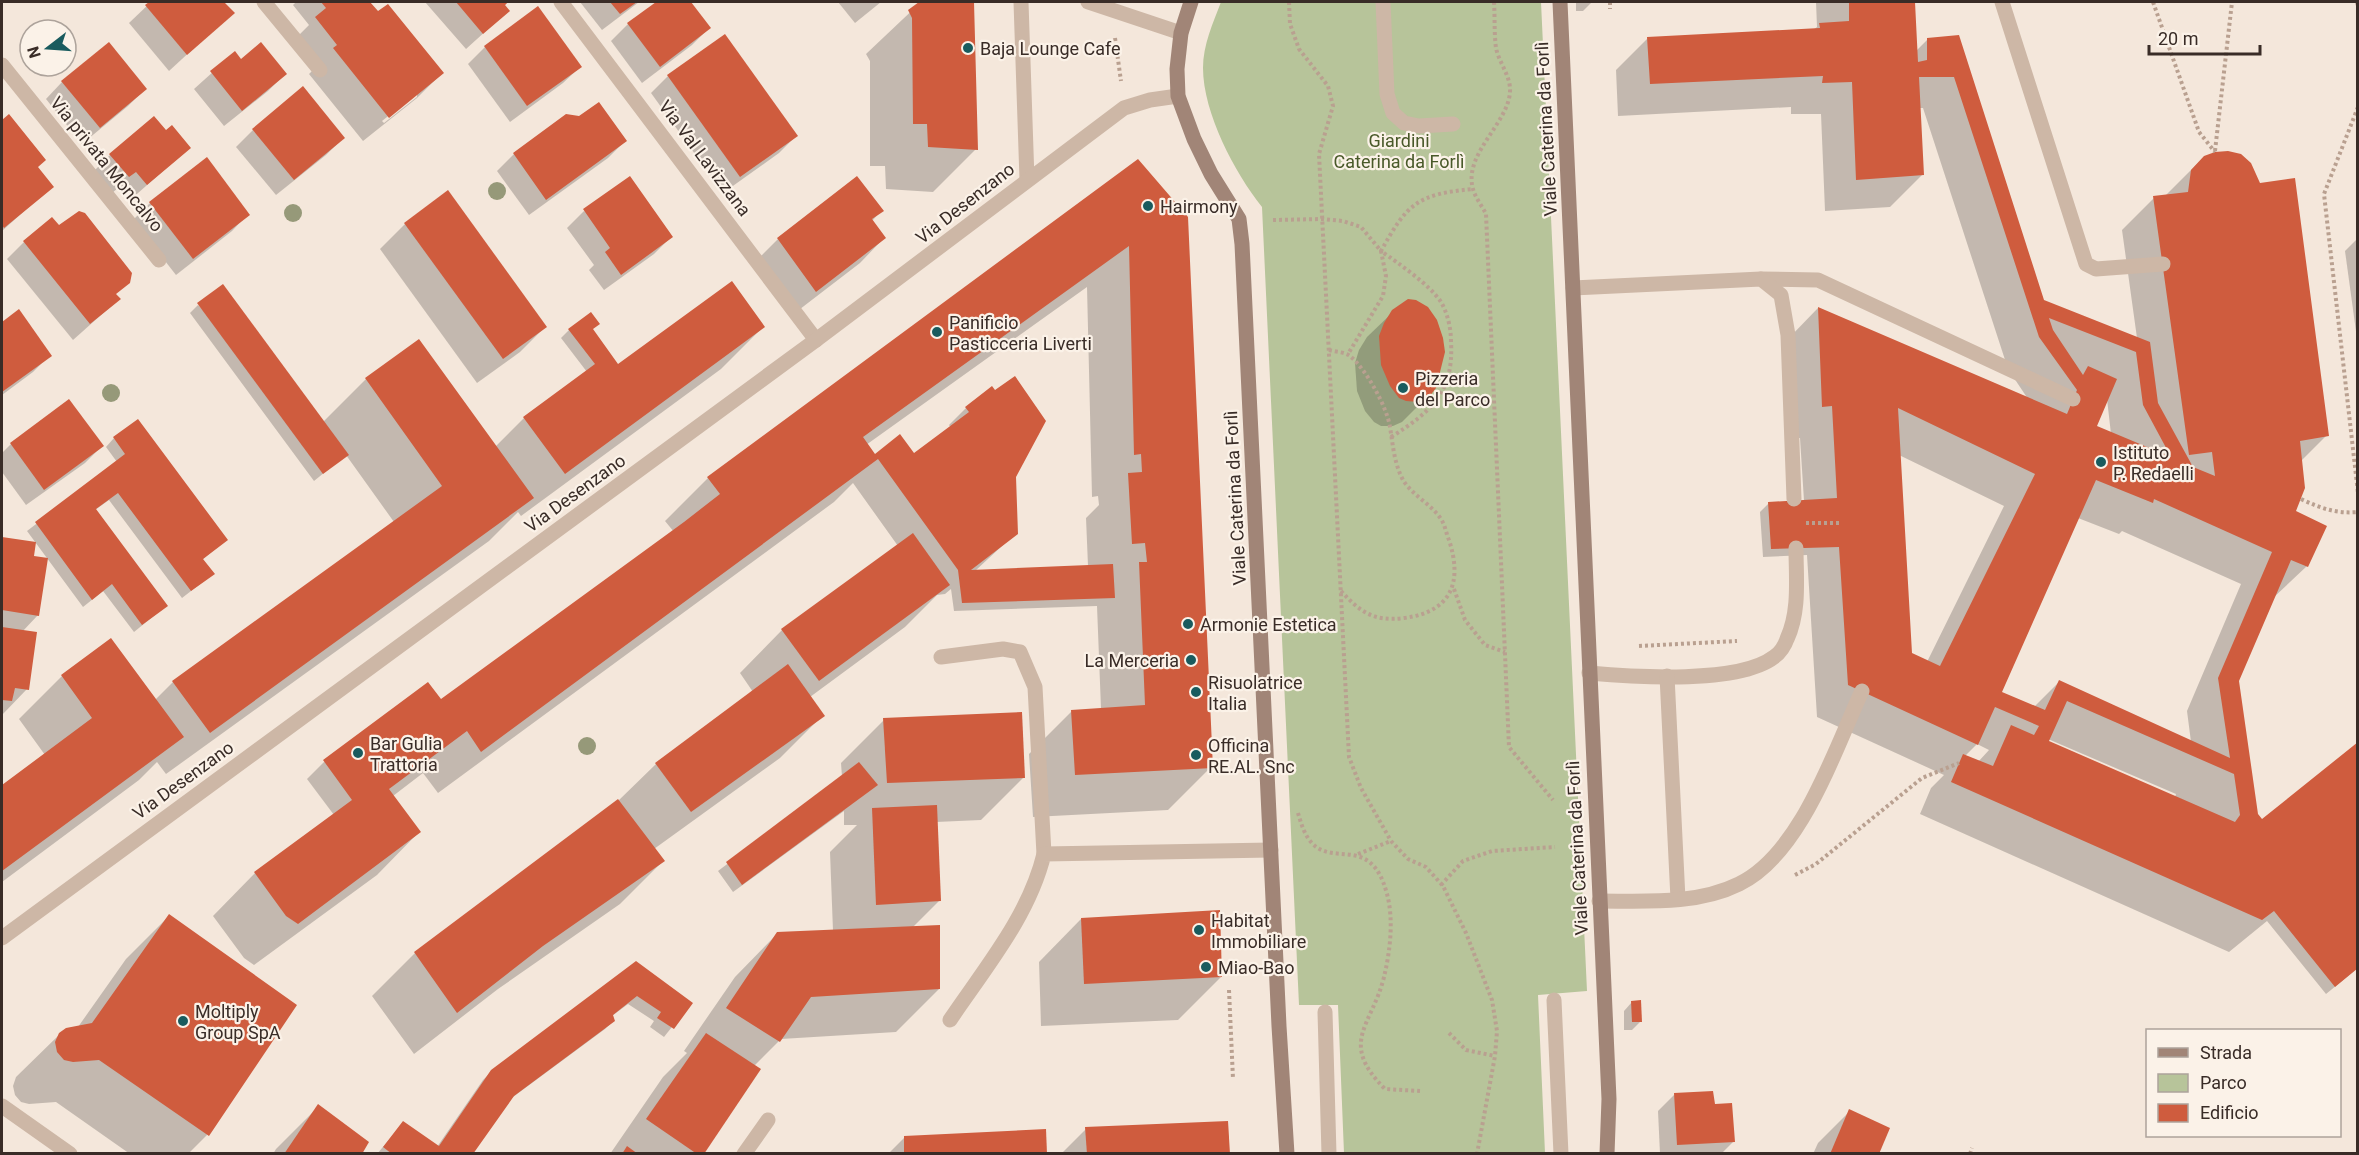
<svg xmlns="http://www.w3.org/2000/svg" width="2359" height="1155" font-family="Roboto,sans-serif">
	<rect width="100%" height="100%" fill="#f4e7db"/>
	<!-- green -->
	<path fill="#b7c49a" d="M 1221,2 L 1541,2 L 1587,991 L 1538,995 L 1545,1153 L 1344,1153 L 1338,1005 L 1299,1005 L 1262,207 C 1235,173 1203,113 1203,68 C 1203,45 1213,23 1221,2 Z"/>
	<!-- shadow -->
	<g fill="#0003" fill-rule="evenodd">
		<polygon points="151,2 222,2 232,13 169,71 129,23"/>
		<path d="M 296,2 L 368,2 L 442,73 L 417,98 L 363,141 L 309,74 L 321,62 L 299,35 L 309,25 L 293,5 ZM 417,93 L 417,97 L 384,123 L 382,121 Z"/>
		<polygon points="425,2 508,2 504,6 508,11 466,49"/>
		<polygon points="580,2 639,2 602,30"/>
		<polygon points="658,2 689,2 709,28 692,45 642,83 611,41 628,24"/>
		<polygon points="838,2 881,2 855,23"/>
		<polygon points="921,2 973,2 976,149 933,192 886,189 885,166 870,166 870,61 866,54"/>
		<polygon points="1576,2 1591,2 1591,3 1583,11 1576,11"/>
		<path d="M 1816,2 L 1913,2 L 1916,51 L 1927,40 L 1958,37 L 2043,301 L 2137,338 L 2122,230 L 2154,198 L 2165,196 L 2199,162 L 2327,435 L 2301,461 L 2294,512 L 2307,566 L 2273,598 L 2237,680 L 2256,815 L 2358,968 L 2326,994 L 2267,921 L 2229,952 L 1920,814 L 1931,788 L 1944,775 L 1817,717 L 1807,555 L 1763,557 L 1760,512 L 1769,503 L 1804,501 L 1800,438 L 1791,438 L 1787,340 L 1818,308 L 2028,399 L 2008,369 L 1923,108 L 1919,108 L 1922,175 L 1890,207 L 1825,211 L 1821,114 L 1791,114 L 1791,107 L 1618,116 L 1616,70 L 1648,38 L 1813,30 L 1817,27 ZM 2107,399 L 2111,434 L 2095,427 ZM 1899,455 L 2004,506 L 1927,662 L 1910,654 ZM 2078,518 L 2119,534 L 2122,531 L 2241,584 L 2187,711 L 2191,742 L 2059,682 L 2034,707 L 2000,692 ZM 2048,739 L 2176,794 L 2175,797 L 2047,742 ZM 1977,744 L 1989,750 L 1978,762 L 1965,756 Z"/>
		<polygon points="538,8 580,67 563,83 510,122 468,64 485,47"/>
		<polygon points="234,53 240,61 285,74 268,91 224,126 194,89"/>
		<polygon points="668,76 796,136 779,153 723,193 651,93"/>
		<polygon points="62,82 145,89 128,106 82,144 46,99"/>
		<polygon points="9,116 37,167 52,186 2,231 2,122"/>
		<polygon points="567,116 579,118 625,141 608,158 529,215 497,171 514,154"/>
		<polygon points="253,130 343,138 326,155 276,195 236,147"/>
		<polygon points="166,132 189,148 129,201 118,188 112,193 93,172 110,155"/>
		<path d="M 1137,161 L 1211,767 L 1168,810 L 1033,817 L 1029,754 L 1072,711 L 1101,709 L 1097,606 L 954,611 L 951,589 L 945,594 L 937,595 L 905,627 L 810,697 L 823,715 L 780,758 L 654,849 L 663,861 L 620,904 L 498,989 L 414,1054 L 372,996 L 415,953 L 618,801 L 656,764 L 753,692 L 740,673 L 782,630 L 898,546 L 853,483 L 834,502 L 438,793 L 423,773 L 393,796 L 419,832 L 377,875 L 254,965 L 244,958 L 213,916 L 255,873 L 334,815 L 307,779 L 324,762 L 379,721 L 441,701 L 674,532 L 665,521 L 708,478 ZM 1087,287 L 1092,497 L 1098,496 L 1099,505 L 1086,518 L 1088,566 L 975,571 L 1016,533 L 1014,476 L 992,388 L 966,408 L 949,425 L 951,428 L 913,455 L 874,456 L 866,445 Z"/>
		<polygon points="150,203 248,214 232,231 176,275 133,220"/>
		<polygon points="882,210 872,221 884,238 860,263 791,316 753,264 778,239"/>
		<polygon points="584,211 671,237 654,254 604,290 589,270 594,265 567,228"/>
		<polygon points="405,224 545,327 520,352 477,383 380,249"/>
		<polygon points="2358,238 2358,346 2345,251"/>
		<polygon points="24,242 115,294 119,299 73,340 7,259"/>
		<polygon points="198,305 323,422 366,379 418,341 495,447 524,418 587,372 561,338 569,330 591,330 611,370 763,327 721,369 521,516 518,512 489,541 166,774 157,762 139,780 2,882 2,787 45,755 19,719 62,676 111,640 155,700 173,682 394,522 346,455 314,481 190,313"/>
		<polygon points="19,311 50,355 33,372 2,395 2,324"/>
		<polygon points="1393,312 1428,396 1402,422 1393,426 1381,426 1374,422 1365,411 1357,391 1355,363 1359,350 1367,337"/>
		<polygon points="69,401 102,446 85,463 26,505 2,472 2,453 11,444"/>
		<polygon points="114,438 226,540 202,560 213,574 182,598 109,500 95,510 166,606 134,632 103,591 83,607 27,531 117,462 106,447"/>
		<polygon points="2,539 35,544 32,557 38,615 22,632 27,689 2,715"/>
		<polygon points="884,720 1024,777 981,820 936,822 939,901 912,928 939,989 896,1032 781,1039 754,1066 702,1154 610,1154 663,1077 687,1053 684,1051 735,977 778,933 833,931 830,852 857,825 844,825 844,811 733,892 718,871 842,777 841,763"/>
		<polygon points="169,916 207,1135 188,1154 130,1154 56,1102 29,1104 21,1102 15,1095 13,1086 16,1077 60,1034 78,1027 126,959"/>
		<polygon points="1081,919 1221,977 1178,1020 1041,1026 1039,962"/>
		<polygon points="636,963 691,1003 664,1037 650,1027 654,1021 628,1004 612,1016 613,1021 605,1029 509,1100 472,1154 377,1154 403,1123 437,1147 483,1080 492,1071"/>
		<polygon points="1632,1002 1640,1022 1632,1030 1624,1030 1624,1011"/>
		<polygon points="1675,1094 1713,1105 1733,1142 1721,1154 1660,1154 1658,1111"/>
		<polygon points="319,1106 360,1154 273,1154 276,1149"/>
		<polygon points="1850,1111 1878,1154 1813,1154 1818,1143"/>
		<polygon points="1086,1129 1228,1154 1061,1154"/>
		<polygon points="904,1138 1046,1154 888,1154"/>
	</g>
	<!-- building -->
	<g fill="#cf5c3e" fill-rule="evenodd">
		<polygon points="149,2 224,2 235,13 187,55 145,5"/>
		<polygon points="321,2 370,2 378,11 388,4 444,73 389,118 333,48 337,45 315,17 326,8"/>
		<polygon points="456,2 508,2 505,5 510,11 483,34"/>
		<polygon points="610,2 637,2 620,14"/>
		<polygon points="656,2 691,2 711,28 660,67 627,23"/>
		<polygon points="919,2 974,2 978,150 928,147 927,124 913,124 912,18 908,10"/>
		<path d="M 1849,2 L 1915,2 L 1918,62 L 1927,60 L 1927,38 L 1959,35 L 2044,300 L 2150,342 L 2158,403 L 2193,467 L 2215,476 L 2212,452 L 2189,455 L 2153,196 L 2188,192 L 2191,170 L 2204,156 L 2215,152 L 2228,151 L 2241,154 L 2251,163 L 2260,183 L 2295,178 L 2329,436 L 2300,441 L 2305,488 L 2296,511 L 2327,526 L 2308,567 L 2291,560 L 2239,681 L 2258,814 L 2262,819 L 2358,742 L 2358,968 L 2335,987 L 2274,911 L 2262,920 L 1951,782 L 1963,754 L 1993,766 L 2011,725 L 2034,735 L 2039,726 L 1995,707 L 1978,745 L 1848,685 L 1839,547 L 1771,549 L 1768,502 L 1837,498 L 1832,406 L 1822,407 L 1818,307 L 2067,414 L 2077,390 L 2039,337 L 1954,77 L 1919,77 L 1924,175 L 1856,180 L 1852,82 L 1822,83 L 1823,76 L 1650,84 L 1647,37 L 1820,28 L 1819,23 L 1849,21 ZM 2049,318 L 2136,352 L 2143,405 L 2171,457 L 2097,426 L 2117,379 L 2088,366 L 2083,375 L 2053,330 ZM 1898,408 L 2035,474 L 1940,666 L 1912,653 ZM 2096,480 L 2153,503 L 2154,499 L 2272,552 L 2218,678 L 2230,758 L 2059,680 L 2045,710 L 2002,692 ZM 2067,701 L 2234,774 L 2240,815 L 2235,822 L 2049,741 Z"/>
		<polygon points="538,6 582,67 527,106 484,46"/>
		<polygon points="725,34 798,136 740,177 667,75"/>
		<polygon points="109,42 147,89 100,128 61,81"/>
		<polygon points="261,42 287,74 242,111 210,71 235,51 241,59"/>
		<polygon points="303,86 345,138 294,180 252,129"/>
		<polygon points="599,102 627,141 546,200 513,153 566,114 579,116"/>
		<polygon points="9,114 46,160 38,167 54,187 4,228 2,225 2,120"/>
		<polygon points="154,116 166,130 172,125 191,148 147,185 136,172 129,177 109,154"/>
		<polygon points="207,157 250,215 193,259 149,202"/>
		<polygon points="1138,159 1188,217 1213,768 1075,775 1071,710 1145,705 1139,562 1147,562 1145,543 1132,544 1128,473 1142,472 1141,454 1134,455 1129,246 863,437 875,454 900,434 914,453 969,412 965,407 992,386 995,390 1015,376 1046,421 1016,477 1018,534 971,570 1113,564 1115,598 962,603 958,570 878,459 481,752 467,731 389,789 421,832 298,924 286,916 254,872 352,800 323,760 428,682 441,699 684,522 720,494 707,477"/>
		<polygon points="630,176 673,237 621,275 605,252 610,248 583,209"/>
		<polygon points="857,176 884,211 872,219 886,238 816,292 777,238"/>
		<polygon points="448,190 547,327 503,359 404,223"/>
		<polygon points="79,211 85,213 132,273 130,283 116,294 121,299 90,324 23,241 52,217 59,225"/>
		<polygon points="732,281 765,327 565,474 523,417 595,364 568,329 591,312 600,324 593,329 618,364"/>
		<polygon points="223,284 349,455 323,474 197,303"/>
		<polygon points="1408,299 1416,300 1428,307 1437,320 1443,338 1445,352 1436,388 1429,397 1419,402 1406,401 1399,398 1390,386 1381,365 1379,336 1384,323 1392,310"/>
		<polygon points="19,309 52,356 2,392 2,322"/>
		<polygon points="419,339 534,498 210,733 172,681 442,486 365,378"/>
		<polygon points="69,399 104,446 44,490 10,443"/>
		<polygon points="138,419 228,540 203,559 215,574 191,591 118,493 96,509 168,606 142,625 112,584 92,600 35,522 125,454 113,437"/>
		<polygon points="913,533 950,585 819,681 781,629"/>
		<polygon points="2,537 36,542 34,556 48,558 39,616 2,610"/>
		<polygon points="2,627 37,632 29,690 15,688 12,701 2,700"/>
		<polygon points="111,638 184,737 2,871 2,785 92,718 61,675"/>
		<polygon points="788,664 825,716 691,812 655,763"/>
		<polygon points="1022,712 1025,778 887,783 883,718"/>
		<polygon points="859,762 878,785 742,885 726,862"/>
		<polygon points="618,799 665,861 543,946 457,1013 414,952"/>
		<polygon points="937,805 941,901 876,905 872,808"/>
		<polygon points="1220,910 1222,977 1084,984 1081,918"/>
		<polygon points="169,914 297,1005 209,1136 99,1060 73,1062 64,1060 57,1052 55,1042 59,1033 66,1028 92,1023"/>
		<polygon points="940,925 940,989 811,997 780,1042 726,1008 777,932"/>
		<polygon points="636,961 693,1003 674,1029 657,1018 661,1012 637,996 613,1015 615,1021 514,1096 473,1154 392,1154 383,1147 403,1121 439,1146 491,1070"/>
		<polygon points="1641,1000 1642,1022 1632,1022 1631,1001"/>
		<polygon points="706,1033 761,1069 704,1154 697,1154 646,1119"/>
		<polygon points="1713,1091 1715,1104 1732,1103 1735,1142 1677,1145 1674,1093"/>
		<polygon points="318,1104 369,1142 362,1154 284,1154"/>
		<polygon points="1849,1109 1890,1128 1879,1154 1830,1154"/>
		<polygon points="1228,1121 1230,1154 1087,1154 1085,1127"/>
		<polygon points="1046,1129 1047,1154 904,1154 904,1136"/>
		<polygon points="627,1146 638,1154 622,1154"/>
	</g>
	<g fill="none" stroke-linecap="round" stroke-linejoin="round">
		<!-- path -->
		<g stroke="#b9a090" stroke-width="4" stroke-dasharray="3 3" stroke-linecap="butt">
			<polyline points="1289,2 1290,24 1299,49 1328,86 1333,106 1319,154 1349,757 1361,788 1391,841 1408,859 1426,867 1443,886 1466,933 1492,1000 1497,1031 1495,1056 1477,1154"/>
			<path d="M 1494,2 C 1495,17 1494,33 1496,48 C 1499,63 1511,76 1510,92 C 1508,124 1463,154 1473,189 C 1475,197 1482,206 1486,214 L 1509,747 L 1553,800"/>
			<polyline points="1610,2 1610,9"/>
			<polyline points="2153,2 2199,132 2215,152"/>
			<polyline points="2357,2 2358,6"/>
			<polyline points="1115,38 1121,81"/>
			<polyline points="2358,107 2324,194 2358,493"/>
			<polyline points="2215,151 2232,2"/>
			<polyline points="1273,220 1322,219 1343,221 1361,227 1381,251 1386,276 1383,296 1348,354"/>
			<path d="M 1329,350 C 1336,352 1345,352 1350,356 C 1366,369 1387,407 1390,427 C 1393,445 1394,463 1403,480 C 1412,495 1431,504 1441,519 C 1445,525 1446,533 1449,540 C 1463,583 1451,612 1404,618 C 1374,622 1360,612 1341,591"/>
			<path d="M 1391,437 C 1431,412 1454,392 1451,342 C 1451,329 1448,314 1441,302 C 1430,285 1398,263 1381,251 C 1407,204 1417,194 1473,189"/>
			<path d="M 2301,499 C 2320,508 2336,514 2358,512"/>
			<polyline points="1806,523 1839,523"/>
			<polyline points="1454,589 1465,620 1485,645 1505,652"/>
			<polyline points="1639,646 1737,641"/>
			<path d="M 1298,813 C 1301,823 1304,834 1311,842 C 1333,868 1371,833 1387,894 C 1394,920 1390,952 1384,977 C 1372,1026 1338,1042 1385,1089 L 1420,1091"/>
			<polyline points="1358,854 1391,841"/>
			<polyline points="1795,875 1816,864 1922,778 1959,763"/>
			<polyline points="1441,885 1463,861 1492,851 1555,847"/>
			<polyline points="1229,990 1233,1079"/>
			<polyline points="1449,1033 1466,1050 1495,1056"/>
			<polyline points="1970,1154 1972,1148"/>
		</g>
		<!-- service -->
		<g stroke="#cdb7a6" stroke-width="15">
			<polyline points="264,2 320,70"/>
			<polyline points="1383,2 1387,94 1393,113 1404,123 1419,126 1453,124"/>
			<polyline points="2002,2 2086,264 2096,269 2163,264"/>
			<polyline points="2,65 159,260"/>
			<polyline points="1761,279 1818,280 2073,399"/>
			<polyline points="1573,288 1761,279 1781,295 1788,335 1794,499"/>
			<polyline points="941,657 1003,649 1020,652 1035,687 1044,854"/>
			<path d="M 1589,673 C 1634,677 1739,684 1774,657 C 1780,653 1785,645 1787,639 C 1800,611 1796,578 1796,548"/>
			<polyline points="1667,676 1678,899"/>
			<path d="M 1599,901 C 1644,901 1697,905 1739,884 C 1801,854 1834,751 1862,691"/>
			<polyline points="1554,1000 1561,1154"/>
			<polyline points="1325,1012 1329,1154"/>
			<path d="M 950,1020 C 985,968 1029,916 1044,854 L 1271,850"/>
			<polyline points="744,1154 768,1120"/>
		</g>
		<!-- minor -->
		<g stroke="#cdb7a6" stroke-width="15">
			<polyline points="561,2 816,340"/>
			<polyline points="1021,2 1027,180"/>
			<polyline points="1088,2 1181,33"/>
			<polyline points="2,938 816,340 1124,108 1150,100 1178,96"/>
			<polyline points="2,1106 70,1154"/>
		</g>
		<!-- secondary -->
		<g stroke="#a18577" stroke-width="15">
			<polyline points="1191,2 1181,33 1177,69 1178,96 1194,139 1211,174 1239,219 1242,244 1279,1026 1287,1154"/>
			<polyline points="1560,2 1609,1099 1607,1154"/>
		</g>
	</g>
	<!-- trees -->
	<g fill="#969979">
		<circle cx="497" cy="191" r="9"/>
		<circle cx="293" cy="213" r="9"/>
		<circle cx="111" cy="393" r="9"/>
		<circle cx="587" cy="746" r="9"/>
	</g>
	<!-- markers -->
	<g fill="#195b5e" stroke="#fbf2e8" stroke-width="2">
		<circle cx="968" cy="48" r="6"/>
		<circle cx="1148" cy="206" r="6"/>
		<circle cx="937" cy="332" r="6"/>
		<circle cx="1403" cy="388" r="6"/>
		<circle cx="2101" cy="462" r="6"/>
		<circle cx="1188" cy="624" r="6"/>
		<circle cx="1191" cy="660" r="6"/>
		<circle cx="1196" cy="692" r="6"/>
		<circle cx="358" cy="753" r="6"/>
		<circle cx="1196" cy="755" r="6"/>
		<circle cx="1199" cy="930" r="6"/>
		<circle cx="1206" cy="967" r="6"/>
		<circle cx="183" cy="1021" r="6"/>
	</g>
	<g text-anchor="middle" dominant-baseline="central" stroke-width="4.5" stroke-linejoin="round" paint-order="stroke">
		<!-- poi labels -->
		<g font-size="18" fill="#392c27" stroke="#fbf2e8" text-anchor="start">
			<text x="980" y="48">Baja Lounge Cafe</text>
			<text x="1160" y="206">Hairmony</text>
			<text x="949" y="322">Panificio<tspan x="949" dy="21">Pasticceria Liverti</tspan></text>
			<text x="1415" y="378">Pizzeria<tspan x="1415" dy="21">del Parco</tspan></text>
			<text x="2113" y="452">Istituto<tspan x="2113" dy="21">P. Redaelli</tspan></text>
			<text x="1200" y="624">Armonie Estetica</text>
			<text x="1179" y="660" text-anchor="end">La Merceria</text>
			<text x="1208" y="682">Risuolatrice<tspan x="1208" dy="21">Italia</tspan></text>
			<text x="370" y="743">Bar Gulia<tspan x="370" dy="21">Trattoria</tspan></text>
			<text x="1208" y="745">Officina<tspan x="1208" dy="21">RE.AL. Snc</tspan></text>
			<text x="1211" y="920">Habitat<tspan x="1211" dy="21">Immobiliare</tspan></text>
			<text x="1218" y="967">Miao-Bao</text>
			<text x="195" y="1011">Moltiply<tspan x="195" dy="21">Group SpA</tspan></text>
		</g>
		<!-- street labels -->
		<g font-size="18" fill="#392c27" stroke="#fbf2e8">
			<text transform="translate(1546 129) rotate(-93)">Viale Caterina da Forlì</text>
			<text transform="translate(705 158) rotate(53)">Via Val Lavizzana</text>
			<text transform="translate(107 164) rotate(51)">Via privata Moncalvo</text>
			<text transform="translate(965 203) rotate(-38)">Via Desenzano</text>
			<text transform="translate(575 493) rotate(-36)">Via Desenzano</text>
			<text transform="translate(1235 498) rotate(-93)">Viale Caterina da Forlì</text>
			<text transform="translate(183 780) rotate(-36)">Via Desenzano</text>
			<text transform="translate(1577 848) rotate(-93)">Viale Caterina da Forlì</text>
		</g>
		<!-- park labels -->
		<g font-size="18" fill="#495929" stroke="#fbf2e8">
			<text x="1399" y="140">Giardini<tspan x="1399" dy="21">Caterina da Forlì</tspan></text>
		</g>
	</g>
	<!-- border -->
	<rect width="2359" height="1155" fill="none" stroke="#392c27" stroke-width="6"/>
	<!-- legend -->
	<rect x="2146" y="1029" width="195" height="108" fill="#fbf2e8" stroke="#ada39b" stroke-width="1.5"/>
	<rect x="2158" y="1048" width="30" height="9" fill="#a18577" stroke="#ada39b" stroke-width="1.5"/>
	<text x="2200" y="1059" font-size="18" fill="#392c27">Strada</text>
	<rect x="2158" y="1074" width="30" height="18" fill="#b7c49a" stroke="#ada39b" stroke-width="1.5"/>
	<text x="2200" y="1089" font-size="18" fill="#392c27">Parco</text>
	<rect x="2158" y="1104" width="30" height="18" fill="#cf5c3e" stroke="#ada39b" stroke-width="1.5"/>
	<text x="2200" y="1119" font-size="18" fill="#392c27">Edificio</text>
	<!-- north arrow -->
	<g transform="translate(48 48) rotate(253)"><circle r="28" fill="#fbf2e8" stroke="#ada39b" stroke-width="1.5"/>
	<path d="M0-4.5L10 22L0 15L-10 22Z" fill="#195b5e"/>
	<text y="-9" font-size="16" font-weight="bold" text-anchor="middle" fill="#392c27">N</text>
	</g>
	<!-- scale -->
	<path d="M2149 45v9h111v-9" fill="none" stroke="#392c27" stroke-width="3"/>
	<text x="2158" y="45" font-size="18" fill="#392c27" stroke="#fbf2e8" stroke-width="4.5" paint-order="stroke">20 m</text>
</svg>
